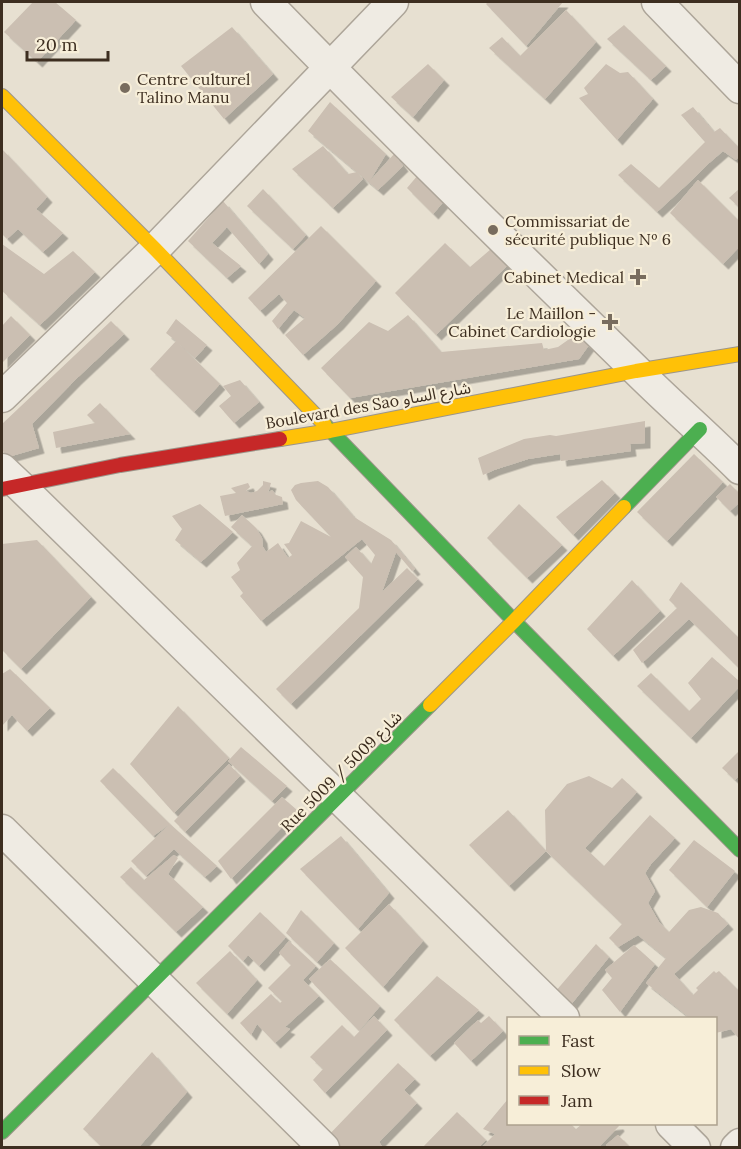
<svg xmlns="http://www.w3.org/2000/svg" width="741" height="1149" font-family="Lora,'Noto Sans Arabic',serif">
	<defs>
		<filter id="shadow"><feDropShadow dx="5.5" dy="5.5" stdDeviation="0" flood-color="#0004"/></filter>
	</defs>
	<rect width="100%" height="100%" fill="#e7e0d1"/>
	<!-- building -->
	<g fill="#cbbfb2" filter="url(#shadow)">
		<polygon points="33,2 55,2 76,20 37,62 4,32"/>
		<polygon points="488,2 563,2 526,46 486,4"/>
		<polygon points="566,10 596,42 545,99 489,48 502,37 520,56"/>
		<polygon points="624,25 666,66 651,80 607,39"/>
		<polygon points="232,27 273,74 224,119 181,66"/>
		<polygon points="428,64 444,80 413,117 391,97"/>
		<polygon points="606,64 620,73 628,72 653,99 617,140 579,98 588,94 584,88"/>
		<polygon points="330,102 386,154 369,182 394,154 403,166 378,190 308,131"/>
		<polygon points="693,107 714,132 720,128 740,149 740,155 736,160 723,151 708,164 693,179 657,212 618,175 631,164 659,188 705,142 681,115"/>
		<polygon points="323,146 348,174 357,172 363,179 333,208 292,169"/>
		<polygon points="2,149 47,197 36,209 63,233 43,252 18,229 7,239 2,234"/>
		<polygon points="418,175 445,200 433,214 407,188"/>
		<polygon points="698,180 740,222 740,246 723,264 670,213"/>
		<polygon points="740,188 740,208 729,198"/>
		<polygon points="263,189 306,235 293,249 247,206"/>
		<polygon points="223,201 268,254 259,264 227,227 212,243 241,266 227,278 188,241"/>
		<polygon points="321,226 376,281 338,324 303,355 285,335 305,318 294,310 278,329 272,321 287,303 279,294 260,311 248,298"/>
		<polygon points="445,243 470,267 491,249 508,265 436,335 395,293"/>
		<polygon points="2,244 44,274 73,251 95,272 40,325 2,291"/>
		<polygon points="408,315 441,352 542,343 544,350 558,347 575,335 589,345 579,359 350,398 321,368 369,322 388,331"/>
		<polygon points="11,316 30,335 2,363 2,326"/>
		<polygon points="176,319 207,345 195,358 179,344 220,384 194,412 150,369 176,341 166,333"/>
		<polygon points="111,321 124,334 76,379 32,424 39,448 8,457 2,450 2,424"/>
		<polygon points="240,380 259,402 234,423 219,406 231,396 223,386"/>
		<polygon points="100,403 130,434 56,448 53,432 95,423 87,415"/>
		<polygon points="645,421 645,443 630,444 631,451 561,461 560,454 528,459 494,470 483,475 478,458 524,439 550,435 556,436"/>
		<polygon points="694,454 723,482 667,541 637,512"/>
		<polygon points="602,480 615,493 573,535 556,517"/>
		<polygon points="263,481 271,483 268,493 272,490 276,495 282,497 283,504 225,516 220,496 236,493 231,488 248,483 250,487 246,491 251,493 257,491 263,485"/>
		<polygon points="318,481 328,487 354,517 391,540 415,569 412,571 396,552 382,592 407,568 418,579 291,704 276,689 359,608 363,577 345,557 356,547 371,564 375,555 362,539 261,621 240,596 243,593 231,577 240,570 237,563 252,546 231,527 242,515 256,528 262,538 263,547 266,552 278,543 288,558 292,555 284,544 289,543 301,521 331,537 296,500 291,490 295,485 301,483"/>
		<polygon points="730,484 740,494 740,502 730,511 716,497"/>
		<polygon points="200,504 233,532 201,562 175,540 182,529 172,516"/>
		<polygon points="519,504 562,545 527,578 487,538"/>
		<polygon points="37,540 91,597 21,669 2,650 2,544"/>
		<polygon points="632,580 660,611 613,656 587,629"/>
		<polygon points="681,582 740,639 740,669 689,619 642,663 633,650 677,608 669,600"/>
		<polygon points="712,657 740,682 740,686 691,738 637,686 651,673 689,711 701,699 688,683"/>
		<polygon points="10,669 50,708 27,731 12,715 2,726 2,674"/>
		<polygon points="178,706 229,758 174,813 130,764"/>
		<polygon points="241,747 287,786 272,801 228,761"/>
		<polygon points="740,750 740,775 735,780 722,768"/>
		<polygon points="229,764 240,776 185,832 174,821"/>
		<polygon points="113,768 170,824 153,836 100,781"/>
		<polygon points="589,776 612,788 622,778 637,792 585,848 604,866 650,815 675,838 651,864 645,873 655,891 648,903 659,922 669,932 689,910 701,907 718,913 728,924 674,974 693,995 698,990 696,988 714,971 716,973 719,971 740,992 740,1040 731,1029 716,1033 716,1018 690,1018 646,983 666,958 638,935 618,947 609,938 622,924 546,851 545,810 567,784"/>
		<polygon points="282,797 298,811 231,879 218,861"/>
		<polygon points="508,810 546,851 509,886 469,845"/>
		<polygon points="170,824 217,866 205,877 174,849 146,876 131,861"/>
		<polygon points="341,836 389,893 358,929 300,869"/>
		<polygon points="694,840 735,871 707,907 669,870"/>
		<polygon points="174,855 178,858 168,874 203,907 176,932 120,877 131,867 144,880"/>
		<polygon points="389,904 423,941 383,987 345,948"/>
		<polygon points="301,910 334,943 317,962 286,933"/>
		<polygon points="260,912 286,937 259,966 248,955 243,961 228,946"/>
		<polygon points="289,941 316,966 303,980 319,996 285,1027 290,1029 275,1043 257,1024 251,1035 240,1023 271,994 280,1003 282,1001 268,988 291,965 279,953"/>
		<polygon points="596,944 609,957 569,1007 555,992"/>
		<polygon points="634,945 655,964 620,1012 602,990 612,978 605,970"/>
		<polygon points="230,951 257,980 227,1014 196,983"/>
		<polygon points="330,959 380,1006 359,1031 309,979"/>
		<polygon points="437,976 479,1010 430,1056 394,1020"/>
		<polygon points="374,1016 387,1030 325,1093 313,1080 323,1069 310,1057 342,1025 354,1037"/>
		<polygon points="489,1016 503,1031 471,1061 454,1043 478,1020 481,1023"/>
		<polygon points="152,1052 187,1092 138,1148 103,1148 83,1129"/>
		<polygon points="398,1063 415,1079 404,1090 417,1103 379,1142 383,1148 332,1148 324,1140"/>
		<polygon points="508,1099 508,1124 571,1124 576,1129 582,1124 607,1124 608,1125 618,1124 619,1126 598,1148 573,1148 571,1145 569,1148 481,1148 495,1134 483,1129"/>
		<polygon points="457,1112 486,1140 478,1148 422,1148"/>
		<polygon points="618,1135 631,1148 608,1148 606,1145"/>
	</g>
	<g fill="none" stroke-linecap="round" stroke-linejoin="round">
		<defs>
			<g id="street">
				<path d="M 266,2 C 386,126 510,247 634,368 C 668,402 705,434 740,469"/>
				<polyline points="657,2 740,88"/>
				<polyline points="2,397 155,249 393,2"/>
				<polyline points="2,469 20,486 564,1018"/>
				<polyline points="2,830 324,1148"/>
				<polyline points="671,1124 695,1148"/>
				<polyline points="736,1148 740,1144"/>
			</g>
			<g id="fast">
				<polyline points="325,425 514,621 740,850"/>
				<polyline points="624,507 700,429"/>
				<polyline points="2,1132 430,705"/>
			</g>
			<g id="slow">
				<polyline points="2,96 155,249 325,425"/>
				<polyline points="280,439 330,431 636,371 740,354"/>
				<polyline points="430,705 514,621 624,507"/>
			</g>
			<polyline id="jam" points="2,489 120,465 280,439"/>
		</defs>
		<!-- street casing -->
		<use href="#street" stroke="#ada599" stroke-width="33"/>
		<!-- fast casing -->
		<use href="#fast" stroke="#9c958a" stroke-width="16"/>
		<!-- slow casing -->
		<use href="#slow" stroke="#9c958a" stroke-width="16"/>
		<!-- jam casing -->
		<use href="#jam" stroke="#9c958a" stroke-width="16"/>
		<!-- street -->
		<use href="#street" stroke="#efebe3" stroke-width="30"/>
		<!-- fast -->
		<use href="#fast" stroke="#4caf50" stroke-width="14"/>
		<!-- slow -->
		<use href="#slow" stroke="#ffc107" stroke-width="14"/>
		<!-- jam -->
		<use href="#jam" stroke="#c62828" stroke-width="14"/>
	</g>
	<!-- markers -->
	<g fill="#786c5e" stroke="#f7eed8" stroke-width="2">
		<circle cx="125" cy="88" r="6"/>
		<circle cx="493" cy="230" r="6"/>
		<path d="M635 268h6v6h6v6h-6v6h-6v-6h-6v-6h6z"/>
		<path d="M607 313h6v6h6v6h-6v6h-6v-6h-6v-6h6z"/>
	</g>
	<g text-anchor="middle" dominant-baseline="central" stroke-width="4.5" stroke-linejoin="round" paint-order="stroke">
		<!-- poi labels -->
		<g font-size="16" fill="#3d2e20" stroke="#f7eed8" text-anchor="start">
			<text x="137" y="79">Centre culturel<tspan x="137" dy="18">Talino Manu</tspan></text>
			<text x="505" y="221">Commissariat de<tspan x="505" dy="18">sécurité publique Nº 6</tspan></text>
			<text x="624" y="277" text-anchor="end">Cabinet Medical</text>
			<text x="596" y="313" text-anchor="end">Le Maillon -<tspan x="596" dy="18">Cabinet Cardiologie</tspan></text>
		</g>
		<!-- street labels -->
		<g font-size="16" fill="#3d2e20" stroke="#f7eed8">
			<text transform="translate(368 405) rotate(-10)">Boulevard des Sao شارع الساو</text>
			<text transform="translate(341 771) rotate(-45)">Rue 5009 / شارع 5009</text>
		</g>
	</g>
	<!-- border -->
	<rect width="741" height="1149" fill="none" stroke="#3d2e20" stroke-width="6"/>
	<!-- legend -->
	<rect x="507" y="1017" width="210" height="108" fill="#f7eed8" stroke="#ada18e" stroke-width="1.5"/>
	<rect x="519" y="1036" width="30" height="9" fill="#4caf50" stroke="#ada18e" stroke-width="1.5"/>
	<text x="561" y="1047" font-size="18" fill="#3d2e20">Fast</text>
	<rect x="519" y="1066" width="30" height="9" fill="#ffc107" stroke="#ada18e" stroke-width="1.5"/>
	<text x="561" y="1077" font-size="18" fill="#3d2e20">Slow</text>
	<rect x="519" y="1096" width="30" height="9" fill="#c62828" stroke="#ada18e" stroke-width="1.5"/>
	<text x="561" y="1107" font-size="18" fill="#3d2e20">Jam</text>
	<!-- scale -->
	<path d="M27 51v9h81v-9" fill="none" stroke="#3d2e20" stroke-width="3"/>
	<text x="36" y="51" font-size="18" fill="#3d2e20" stroke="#f7eed8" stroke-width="4.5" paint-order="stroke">20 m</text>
</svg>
